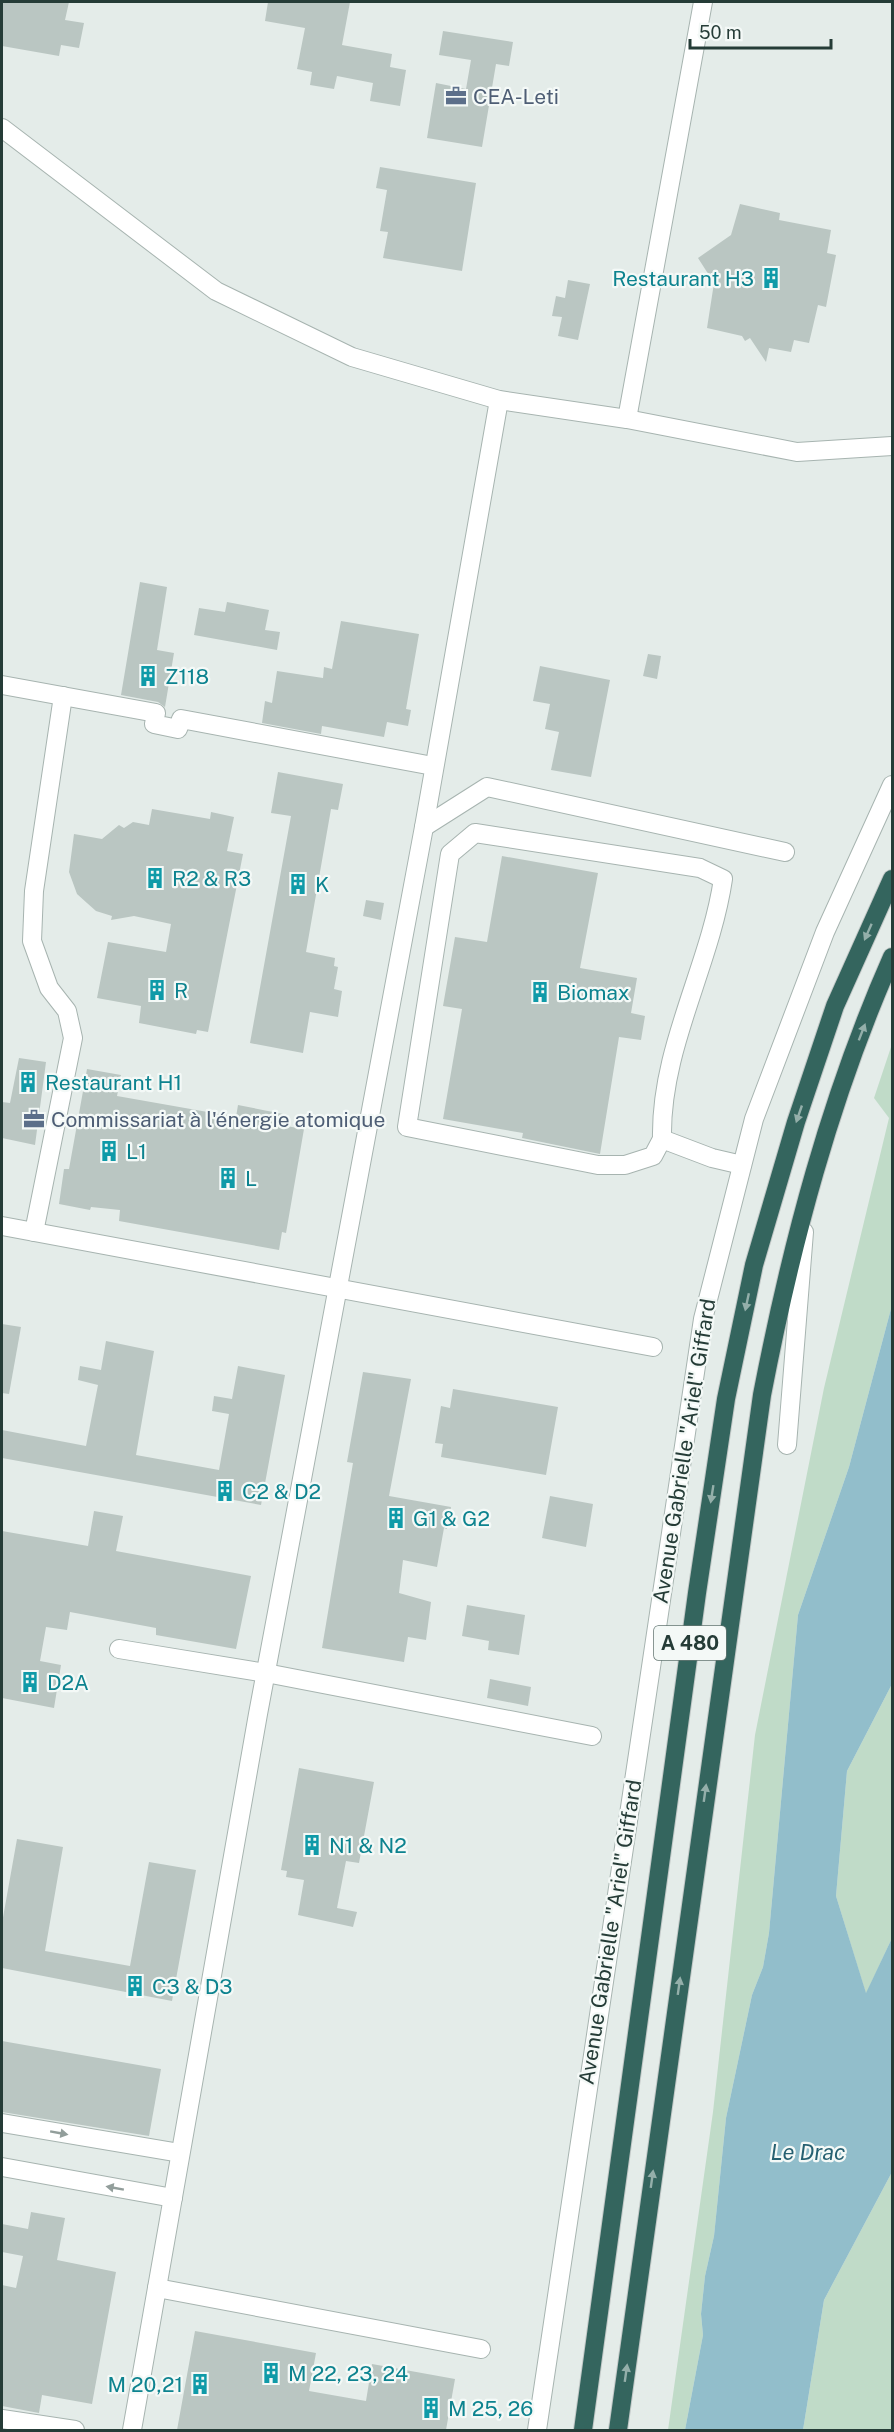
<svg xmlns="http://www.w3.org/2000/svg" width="894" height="2432" font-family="'Public Sans',sans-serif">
	<rect width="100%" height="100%" fill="#e4ece9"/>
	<!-- green -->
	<g fill="#c0dbc8">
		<polygon points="892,1044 892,1305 849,1467 798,1615 769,1933 763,1967 752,1995 726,2118 714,2236 705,2276 701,2314 703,2335 685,2430 668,2430 713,2112 755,1735 824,1388 889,1118 874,1098"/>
		<polygon points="892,1684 892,1938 866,1994 836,1896 847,1771"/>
		<polygon points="892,2172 892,2430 803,2430 824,2300"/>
	</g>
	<!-- water -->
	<polygon fill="#92becb" points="892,1305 892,1684 847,1771 836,1896 866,1993 892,1938 892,2172 824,2300 803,2430 685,2430 703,2335 701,2314 705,2276 714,2236 726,2118 752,1995 763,1967 769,1933 798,1615 849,1467"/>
	<!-- building -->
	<g fill="#bac6c2">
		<polygon points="2,2 69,2 65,20 84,23 79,48 61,45 59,56 2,46"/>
		<polygon points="268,2 350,2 342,45 392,54 390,67 406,70 400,106 370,101 373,83 337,76 334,89 310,85 312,72 297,69 305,28 265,21"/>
		<polygon points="443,31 513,42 509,66 496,64 482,147 427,138 436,83 466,89 471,60 439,55"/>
		<polygon points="380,167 476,183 462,271 383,258 388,232 380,231 387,190 376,188"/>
		<polygon points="740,204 780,213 779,220 831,230 827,253 836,255 826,307 818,305 809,343 794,340 791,352 769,348 766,362 750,338 745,341 742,336 707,328 714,283 698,258 731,235"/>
		<polygon points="568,280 590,284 578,340 558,336 562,317 552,316 556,296 565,298"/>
		<polygon points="140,582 167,587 157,650 174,653 165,707 158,702 121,695"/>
		<polygon points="227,602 269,610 265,630 280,632 277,650 194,635 199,608 225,612"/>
		<polygon points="341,621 419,634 406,709 411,710 408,726 387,722 384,737 322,726 321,734 262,723 265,701 272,703 277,671 323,678 324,667 332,669"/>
		<polygon points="648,654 661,656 657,679 643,676"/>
		<polygon points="540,666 610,680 591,777 551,770 559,732 545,729 550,704 533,701"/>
		<polygon points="278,772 343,784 338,810 331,809 306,952 335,958 334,966 338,967 334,989 342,991 338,1017 310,1012 303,1053 250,1043 291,816 271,813"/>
		<polygon points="152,809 210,819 211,812 234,817 227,851 243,854 208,1032 197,1030 196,1034 139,1023 141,1006 97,998 108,942 166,952 171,924 134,916 111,920 112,916 96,911 87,903 77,894 69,872 74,834 102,839 119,825 124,828 133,822 149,825"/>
		<polygon points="502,856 598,873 580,968 637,978 631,1013 645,1016 641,1040 619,1037 600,1154 522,1138 523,1133 443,1119 462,1009 443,1006 455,937 487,942"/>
		<polygon points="366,900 384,903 381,920 363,916"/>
		<polygon points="19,1058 46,1062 35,1145 2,1138 2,1102 10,1103"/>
		<polygon points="87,1069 121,1075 117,1096 236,1117 238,1105 288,1115 286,1126 304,1129 286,1233 282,1232 279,1250 119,1221 120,1210 91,1207 90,1210 59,1204 64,1169 69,1169"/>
		<polygon points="2,1324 21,1327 9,1394 2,1393"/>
		<polygon points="106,1341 154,1351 136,1455 219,1470 229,1414 212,1411 214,1396 232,1399 238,1366 285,1375 261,1505 2,1458 2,1430 86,1446 98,1385 78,1380 80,1366 101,1370"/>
		<polygon points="363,1372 411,1379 389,1496 451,1507 447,1529 444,1528 437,1567 403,1560 399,1593 431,1602 426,1640 408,1637 404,1662 322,1648 353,1463 347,1462"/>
		<polygon points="453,1389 558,1407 546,1475 441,1457 443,1444 435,1443 441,1406 450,1408"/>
		<polygon points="550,1496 593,1504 586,1547 542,1538"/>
		<polygon points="94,1511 123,1516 116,1551 251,1576 236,1649 156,1635 156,1628 70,1612 67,1630 46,1627 40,1661 61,1665 54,1708 2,1698 2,1531 88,1546"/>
		<polygon points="467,1605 525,1615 519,1655 488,1650 489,1641 462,1636"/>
		<polygon points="490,1679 531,1687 528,1706 487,1698"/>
		<polygon points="299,1768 374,1782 359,1863 346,1861 337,1908 357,1912 353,1927 298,1915 304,1880 286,1877 287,1871 281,1870"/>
		<polygon points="17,1839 63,1847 45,1951 130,1966 149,1862 196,1870 172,2001 2,1968 2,1923"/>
		<polygon points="2,2041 161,2069 149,2136 2,2112"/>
		<polygon points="31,2212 65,2218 57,2260 116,2272 92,2404 42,2395 39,2413 2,2406 2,2285 16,2288 23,2256 2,2252 2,2224 28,2229"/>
		<polygon points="195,2331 316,2353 309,2391 366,2401 372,2364 455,2379 446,2430 177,2430"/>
	</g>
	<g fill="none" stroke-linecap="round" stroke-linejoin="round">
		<defs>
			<g id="minor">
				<polyline points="2,128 216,291 352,357 499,400 627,419 797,452 892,446"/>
				<polyline points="627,419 703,2"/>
				<polyline points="2,685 156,713 154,724 178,729 181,719 433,766"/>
				<polyline points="424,827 487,787 785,852"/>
				<path d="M 662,1139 L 653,1156 L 625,1165 L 598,1165 L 407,1127 L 450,854 L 475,833 L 700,868 L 723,879 C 710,967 660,1048 662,1139 L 712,1158 L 742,1165"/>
				<polyline points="2,1226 653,1347"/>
				<polyline points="34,1232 73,1038 67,1011 49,988 32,941 34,891 63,696"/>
				<polyline points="787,1445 804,1232"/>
				<polyline points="119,1649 266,1673 592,1736"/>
				<polyline points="2,2123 180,2153"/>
				<polyline points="2,2167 173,2198"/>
				<polyline points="157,2288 481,2349"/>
				<polyline points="2,2419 75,2430"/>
				<polyline points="132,2430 258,1714 424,827 499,400"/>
				<polyline points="537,2430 703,1319 754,1119 825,932 892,785"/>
			</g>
			<g id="highway">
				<polyline points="583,2430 697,1593 726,1399 754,1265 796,1122 835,1006 892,879"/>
				<path d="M 618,2430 L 762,1395 C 791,1245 830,1097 892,957"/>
			</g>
		</defs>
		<!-- minor casing -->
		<use href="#minor" stroke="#a7b4b0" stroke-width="20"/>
		<!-- highway casing -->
		<use href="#highway" stroke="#c2c8c7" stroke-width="20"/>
		<!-- minor -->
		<use href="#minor" stroke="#fff" stroke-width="18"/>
		<!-- highway -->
		<use href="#highway" stroke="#34655e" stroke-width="18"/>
	</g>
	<!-- one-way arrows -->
	<defs><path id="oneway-solid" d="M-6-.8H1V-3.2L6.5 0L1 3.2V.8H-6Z" transform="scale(1.5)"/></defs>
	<g fill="#94afaa">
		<use href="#oneway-solid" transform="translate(868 932) rotate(114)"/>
		<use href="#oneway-solid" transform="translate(862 1032) rotate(-69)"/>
		<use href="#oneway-solid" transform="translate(799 1114) rotate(109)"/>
		<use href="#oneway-solid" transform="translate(747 1302) rotate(102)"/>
		<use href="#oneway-solid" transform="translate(712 1494) rotate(99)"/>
		<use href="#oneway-solid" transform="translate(705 1793) rotate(-82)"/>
		<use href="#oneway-solid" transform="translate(679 1986) rotate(-82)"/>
		<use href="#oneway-solid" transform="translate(652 2179) rotate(-82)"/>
		<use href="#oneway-solid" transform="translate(626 2373) rotate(-82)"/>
	</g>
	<g fill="#929e9b">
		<use href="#oneway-solid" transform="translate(59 2133) rotate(10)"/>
		<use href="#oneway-solid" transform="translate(115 2188) rotate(-170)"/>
	</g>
	<!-- icons -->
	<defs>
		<symbol id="office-bare" viewBox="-9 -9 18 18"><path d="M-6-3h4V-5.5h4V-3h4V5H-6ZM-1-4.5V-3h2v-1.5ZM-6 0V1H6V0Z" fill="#5c6f8a" stroke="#f4f9f7" stroke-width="2.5" paint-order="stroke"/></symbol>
		<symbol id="building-bare" viewBox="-9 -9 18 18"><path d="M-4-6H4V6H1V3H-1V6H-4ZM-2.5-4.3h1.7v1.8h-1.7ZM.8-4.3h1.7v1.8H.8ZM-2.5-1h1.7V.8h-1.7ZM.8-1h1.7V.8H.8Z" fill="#0f9aa8" stroke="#f4f9f7" stroke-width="2.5" paint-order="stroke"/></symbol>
	</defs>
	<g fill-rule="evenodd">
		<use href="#office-bare" x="441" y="81" width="30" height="30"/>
		<use href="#building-bare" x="756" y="263" width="30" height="30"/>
		<use href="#building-bare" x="133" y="661" width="30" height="30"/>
		<use href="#building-bare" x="140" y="863" width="30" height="30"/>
		<use href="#building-bare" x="283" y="869" width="30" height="30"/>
		<use href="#building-bare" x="142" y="975" width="30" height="30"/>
		<use href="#building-bare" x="525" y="977" width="30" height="30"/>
		<use href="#building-bare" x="13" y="1067" width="30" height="30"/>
		<use href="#office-bare" x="19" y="1104" width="30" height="30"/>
		<use href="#building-bare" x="94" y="1136" width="30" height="30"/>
		<use href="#building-bare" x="213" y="1163" width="30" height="30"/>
		<use href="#building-bare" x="210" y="1476" width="30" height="30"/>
		<use href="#building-bare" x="381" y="1503" width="30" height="30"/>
		<use href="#building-bare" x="15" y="1667" width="30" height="30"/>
		<use href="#building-bare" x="297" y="1830" width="30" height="30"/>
		<use href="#building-bare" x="120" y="1971" width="30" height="30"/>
		<use href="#building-bare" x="256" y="2358" width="30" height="30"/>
		<use href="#building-bare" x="185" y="2369" width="30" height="30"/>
		<use href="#building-bare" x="416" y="2393" width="30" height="30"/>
	</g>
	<g text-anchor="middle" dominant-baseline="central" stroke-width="4.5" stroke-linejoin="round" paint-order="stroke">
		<!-- shield labels -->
		<rect fill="#f4f9f7" stroke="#637571" stroke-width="1.5" x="654" y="1626" width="72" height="34" rx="4.5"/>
		<g font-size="20" font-weight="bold" fill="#253c37">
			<text x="690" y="1643">A 480</text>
		</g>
		<!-- service labels -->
		<g font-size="21" fill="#4e5e75" stroke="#f4f9f7" text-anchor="start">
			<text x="473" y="96">CEA-Leti</text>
			<text x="51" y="1119">Commissariat à l'énergie atomique</text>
		</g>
		<!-- culture labels -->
		<g font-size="21" fill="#0d838f" stroke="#f4f9f7" text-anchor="start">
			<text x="754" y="278" text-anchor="end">Restaurant H3</text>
			<text x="165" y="676">Z118</text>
			<text x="172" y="878">R2 &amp; R3</text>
			<text x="315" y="884">K</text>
			<text x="174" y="990">R</text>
			<text x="557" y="992">Biomax</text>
			<text x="45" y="1082">Restaurant H1</text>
			<text x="126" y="1151">L1</text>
			<text x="245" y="1178">L</text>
			<text x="242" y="1491">C2 &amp; D2</text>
			<text x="413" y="1518">G1 &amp; G2</text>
			<text x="47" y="1682">D2A</text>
			<text x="329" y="1845">N1 &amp; N2</text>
			<text x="152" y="1986">C3 &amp; D3</text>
			<text x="288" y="2373">M 22, 23, 24</text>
			<text x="183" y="2384" text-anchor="end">M 20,21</text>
			<text x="448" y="2408">M 25, 26</text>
		</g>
		<!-- street labels -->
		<g font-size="21" fill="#253c37" stroke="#f4f9f7">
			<text transform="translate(684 1451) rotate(-81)">Avenue Gabrielle "Ariel" Giffard</text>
			<text transform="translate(610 1932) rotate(-81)">Avenue Gabrielle "Ariel" Giffard</text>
		</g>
		<!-- water labels -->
		<g font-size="22" font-style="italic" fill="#266071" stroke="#f4f9f7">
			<text x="808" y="2152">Le Drac</text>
		</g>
	</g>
	<!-- border -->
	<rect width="894" height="2432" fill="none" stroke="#253c37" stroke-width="6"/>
	<!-- scale -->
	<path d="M690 39v9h141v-9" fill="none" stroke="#253c37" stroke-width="3"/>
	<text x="699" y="39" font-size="18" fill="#253c37" stroke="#f4f9f7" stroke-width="4.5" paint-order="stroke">50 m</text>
</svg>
